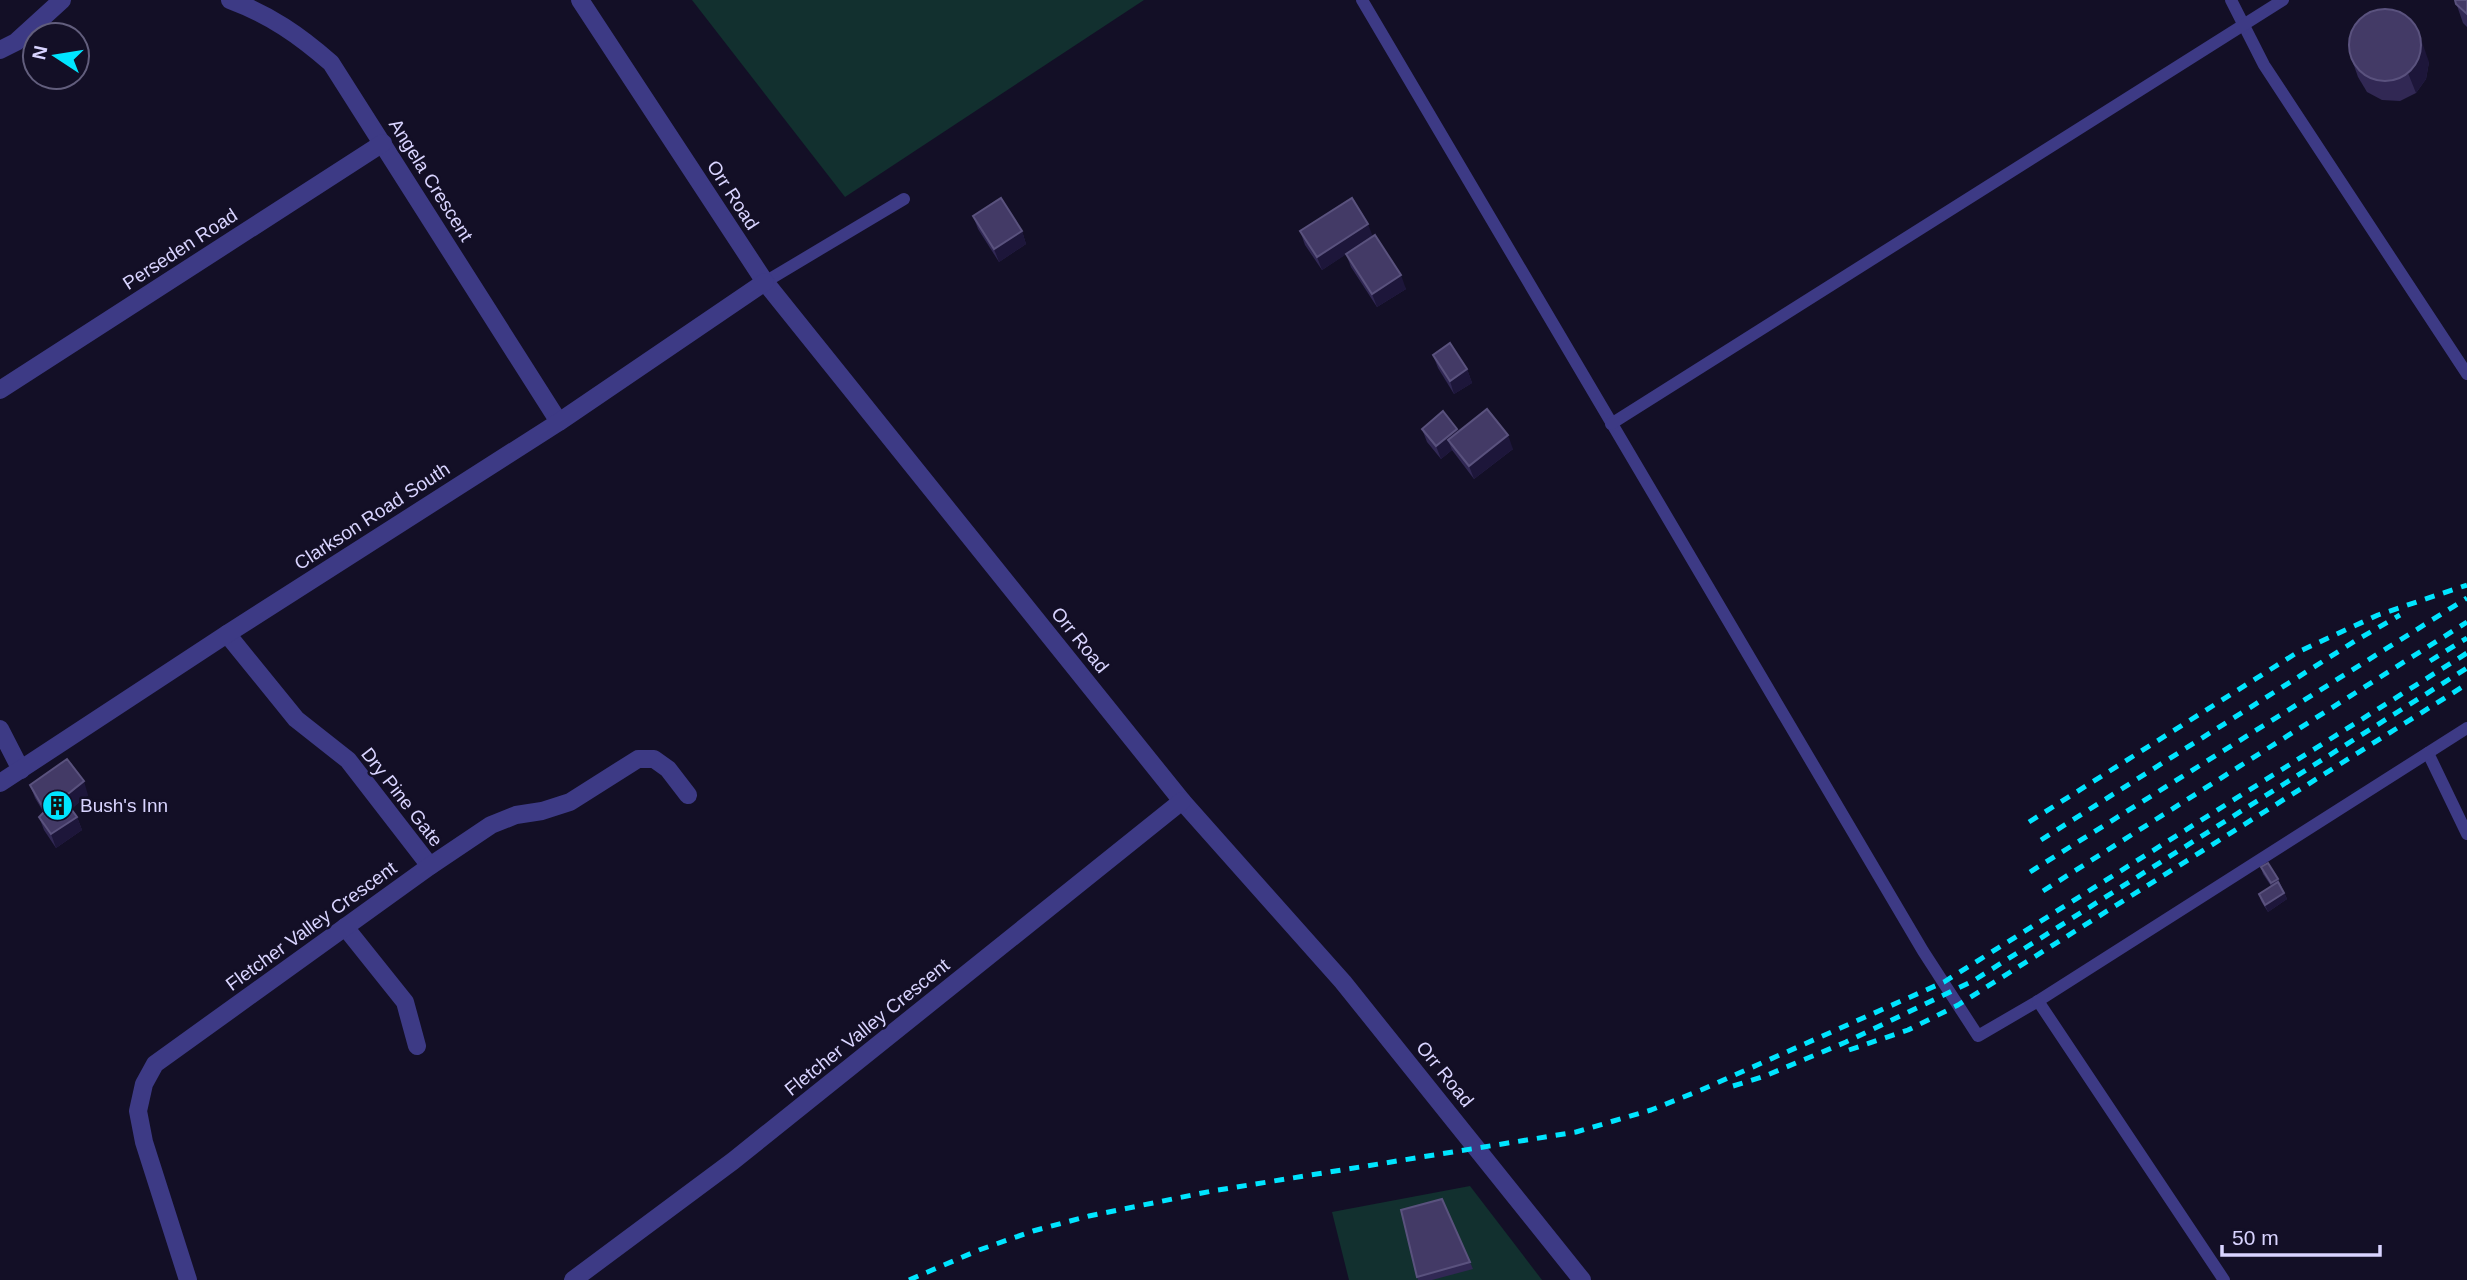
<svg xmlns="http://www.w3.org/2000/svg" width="2467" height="1280" font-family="Arial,sans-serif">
	<rect width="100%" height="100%" fill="#130f26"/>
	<!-- green -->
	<g fill="#12302f">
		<polygon points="692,0 1144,0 845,197"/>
		<polygon points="1470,1186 1542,1280 1349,1280 1332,1212"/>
	</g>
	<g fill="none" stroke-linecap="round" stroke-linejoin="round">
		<!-- lane -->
		<g stroke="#3d3a85" stroke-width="12">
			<polyline points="1362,0 1923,951 1978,1036 2038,1001"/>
			<polyline points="2231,0 2264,65 2467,374"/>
			<polyline points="765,282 904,199"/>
			<polyline points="1611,424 2283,0"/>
			<polyline points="2428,753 2467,834"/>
			<polyline points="2224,1280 2038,1001 2467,728"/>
		</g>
		<!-- street -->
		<g stroke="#3d3a85" stroke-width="18">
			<path d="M 230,0 C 270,15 299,35 331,63 L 559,422"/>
			<polyline points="580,0 765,282 1182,801 1343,982 1582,1280"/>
			<polyline points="0,50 16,42 62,0"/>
			<polyline points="0,390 383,143"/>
			<polyline points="227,634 296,719 348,760 430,866"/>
			<polyline points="0,729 21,770"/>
			<polyline points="0,783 227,634 559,422 765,282"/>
			<polyline points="345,927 405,1002 417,1046"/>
			<polyline points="188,1280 144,1142 138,1111 144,1084 155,1064 430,866 491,825 516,815 542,811 570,802 638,759 654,759 668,769 688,795"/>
			<polyline points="573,1280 733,1161 1182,801"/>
		</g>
		<!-- rail -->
		<g stroke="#00e5ff" stroke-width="5" stroke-dasharray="10 9" stroke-linecap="butt">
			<polyline points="2430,661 2467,638"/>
			<polyline points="2029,822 2298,652 2378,615 2467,585"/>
			<polyline points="2041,840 2355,641 2400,615"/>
			<polyline points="2030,872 2467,598"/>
			<polyline points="2043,891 2467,622"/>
			<polyline points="1849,1050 1908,1030 1958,1005 2467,684"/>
			<polyline points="1733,1086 1765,1076 1846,1042 1973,981 2467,668"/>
			<polyline points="909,1280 979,1250 1033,1231 1089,1216 1212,1191 1576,1132 1651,1110 1701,1090 1944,982 2467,653"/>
		</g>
	</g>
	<!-- wall -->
	<g fill="#312854">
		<polygon points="2455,0 2467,0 2467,27 2463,23"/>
		<polygon points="2351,57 2429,62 2426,79 2416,93 2400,101 2382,100 2367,92 2358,77"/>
		<polygon points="973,216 1022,231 1026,244 999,262 978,229"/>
		<polygon points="1300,231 1373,236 1406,289 1377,307 1351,267 1346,254 1322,270 1305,245"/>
		<polygon points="1433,355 1467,369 1472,383 1454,394 1438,368"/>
		<polygon points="1422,429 1457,429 1458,432 1513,449 1474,479 1452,450 1441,459 1427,442"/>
		<polygon points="30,785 88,795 71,809 77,817 82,830 56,848 44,830 39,817 44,813 35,798"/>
		<polygon points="2261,867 2278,879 2287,899 2268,912 2261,901 2259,894 2271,886 2263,874"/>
		<polygon points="1470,1262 1473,1269 1432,1280 1418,1280 1417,1277"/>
	</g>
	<!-- shaded-wall -->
	<g fill="#1d163a">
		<polygon points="2416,25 2429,62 2426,79 2416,93 2408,73"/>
		<polygon points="1368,224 1373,237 1322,270 1317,257"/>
		<polygon points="1022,231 1026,244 999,262 994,249"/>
		<polygon points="1401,275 1406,289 1377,307 1372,294"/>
		<polygon points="1467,369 1472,383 1454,394 1450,381"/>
		<polygon points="1457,429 1462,442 1448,440 1452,450 1441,459 1436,446"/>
		<polygon points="1508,435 1513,449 1474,479 1469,466"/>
		<polygon points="84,781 88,795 68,812 63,798"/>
		<polygon points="77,817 82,830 56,848 51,834"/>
		<polygon points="2284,893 2287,899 2268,912 2265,905"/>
	</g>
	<!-- building -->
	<g fill="#433a66" stroke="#5a527e" stroke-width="2">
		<polygon points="2455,0 2467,0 2467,14 2456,4"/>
		<circle cx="2385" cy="45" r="36"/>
		<polygon points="1001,198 1022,231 994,249 973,216"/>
		<polygon points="1352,198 1368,224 1317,257 1300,231"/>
		<polygon points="1375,235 1401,275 1372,294 1346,254"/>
		<polygon points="1450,343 1467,369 1450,381 1433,355"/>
		<polygon points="1487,409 1508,435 1469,466 1448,440"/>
		<polygon points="1443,411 1457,429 1436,446 1422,429"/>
		<polygon points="67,759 84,781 63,798 77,817 51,834 39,817 45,811 30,785"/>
		<polygon points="2268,863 2278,879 2271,883 2261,867"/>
		<polygon points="2278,882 2284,893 2265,905 2259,894"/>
		<polygon points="1442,1199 1470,1262 1417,1277 1401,1210"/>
	</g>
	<!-- icons -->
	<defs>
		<symbol id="building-disc" viewBox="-11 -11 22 22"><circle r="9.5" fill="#00e5ff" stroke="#130f26"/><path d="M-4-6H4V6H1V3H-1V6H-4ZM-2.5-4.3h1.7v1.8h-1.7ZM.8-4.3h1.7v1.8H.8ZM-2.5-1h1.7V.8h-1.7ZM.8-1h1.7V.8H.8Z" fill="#111"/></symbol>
	</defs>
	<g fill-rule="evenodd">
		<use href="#building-disc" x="40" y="788" width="35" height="35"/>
	</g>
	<g text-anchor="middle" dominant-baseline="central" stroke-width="5" stroke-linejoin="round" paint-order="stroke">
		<!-- street labels -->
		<g font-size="19" fill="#d9d4ff" stroke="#130f26">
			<text transform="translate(431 180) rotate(58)">Angela Crescent</text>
			<text transform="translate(733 195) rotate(57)">Orr Road</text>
			<text transform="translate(180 249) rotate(-33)">Perseden Road</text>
			<text transform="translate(372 516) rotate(-33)">Clarkson Road South</text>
			<text transform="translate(1080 640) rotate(51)">Orr Road</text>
			<text transform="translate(402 797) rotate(52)">Dry Pine Gate</text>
			<text transform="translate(311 926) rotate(-36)">Fletcher Valley Crescent</text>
			<text transform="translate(867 1027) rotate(-39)">Fletcher Valley Crescent</text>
			<text transform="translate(1445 1074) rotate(51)">Orr Road</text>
		</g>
		<!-- poi labels -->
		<g font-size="19" fill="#d9d4ff" stroke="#130f26" text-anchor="start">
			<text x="80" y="805">Bush's Inn</text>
		</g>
	</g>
	<!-- north arrow -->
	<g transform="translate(56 56) rotate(282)"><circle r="33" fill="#130f26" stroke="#625e7d" stroke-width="2"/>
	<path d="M0-5L12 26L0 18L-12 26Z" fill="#00e5ff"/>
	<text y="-10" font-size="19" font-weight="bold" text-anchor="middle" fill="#d9d4ff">N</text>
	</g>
	<!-- scale -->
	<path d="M2222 1245v10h158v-10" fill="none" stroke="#d9d4ff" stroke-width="3.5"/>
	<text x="2232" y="1245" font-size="21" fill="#d9d4ff" stroke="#130f26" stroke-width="5" paint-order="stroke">50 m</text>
</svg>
